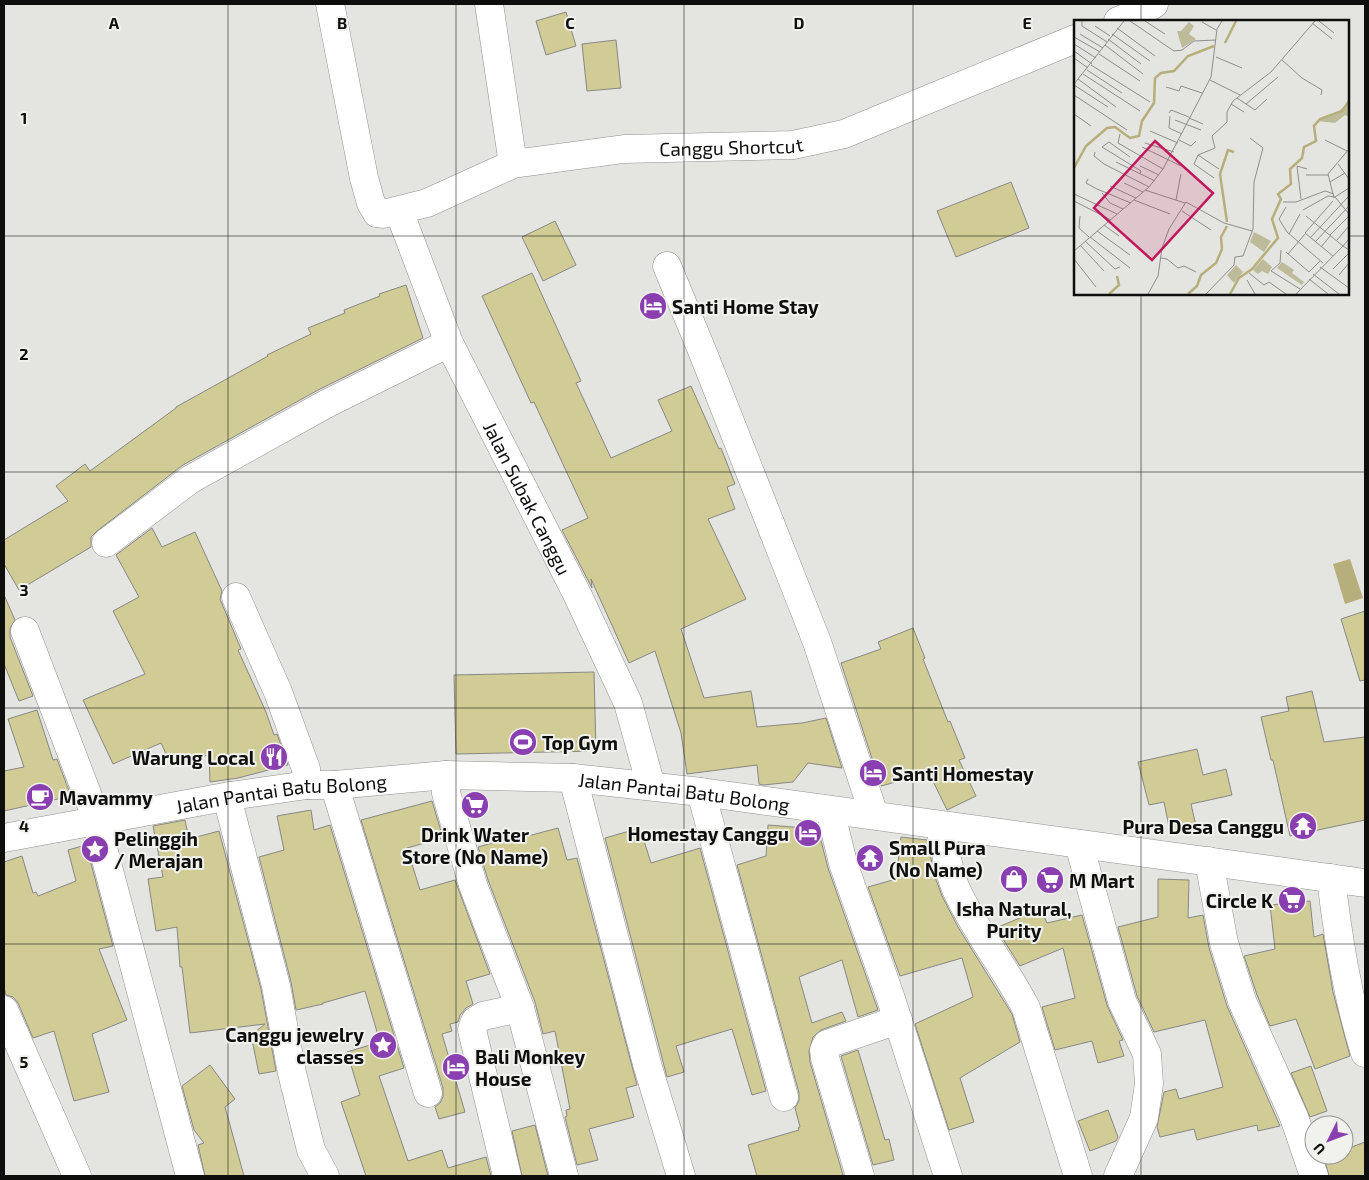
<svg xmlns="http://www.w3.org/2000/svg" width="1369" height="1180" font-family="'Exo 2',sans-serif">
	<rect width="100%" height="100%" fill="#e4e4e1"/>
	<!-- water -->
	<polygon fill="#b6af7b" points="1350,559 1363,598 1345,604 1333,564"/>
	<!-- building -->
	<g fill="#d1cb95" stroke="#888885">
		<polygon points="566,12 576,46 546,55 536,21"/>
		<polygon points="616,40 621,88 587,91 582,44"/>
		<polygon points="1011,182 1029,228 956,257 937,211"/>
		<polygon points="555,221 576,265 543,281 522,237"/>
		<polygon points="532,273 581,381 576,383 611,458 672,431 658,400 691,386 719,449 721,448 735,484 727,487 735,509 708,519 746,599 681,629 704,698 751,691 757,727 802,723 826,718 842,768 808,763 793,782 763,785 759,784 757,765 687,774 681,733 655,651 629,663 591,579 592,588 562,530 588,518 534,402 531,403 482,296"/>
		<polygon points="406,285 423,338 318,390 183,465 97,531 91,537 91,547 19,590 4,564 4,540 68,501 56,486 85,464 90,471 176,408 176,407 268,356 267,355 311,334 308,328 345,313 344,310 380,296 379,294"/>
		<polygon points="152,528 162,547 195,532 222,591 220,599 241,649 238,650 266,712 274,735 277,734 288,765 238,778 210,782 209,754 188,764 183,754 169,760 161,743 113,764 83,700 145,674 113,611 139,597 116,555"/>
		<polygon points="4,595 15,620 10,628 10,637 33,696 19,701 4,664"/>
		<polygon points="1365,611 1365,680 1360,681 1341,619"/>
		<polygon points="913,628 925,658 923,659 948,722 950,721 965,758 959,760 976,796 947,810 929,773 881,786 841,663 881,649 878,642"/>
		<polygon points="594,672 596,751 456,754 454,675"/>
		<polygon points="1312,691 1324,742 1365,737 1365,820 1290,836 1273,760 1271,760 1261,717 1289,711 1286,697"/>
		<polygon points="37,710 53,760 57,759 71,796 4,811 4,771 24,767 8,719"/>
		<polygon points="1197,749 1203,775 1226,769 1232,795 1191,804 1196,826 1170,832 1164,802 1149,805 1138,762"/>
		<polygon points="432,801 443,838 407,848 420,890 455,880 490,974 466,981 473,1004 466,1008 460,1015 458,1022 450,1024 452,1031 442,1034 465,1112 439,1119 435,1107 440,1103 443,1097 443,1088 361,820"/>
		<polygon points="311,810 314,830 330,825 404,1068 379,1076 408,1161 442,1150 448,1168 486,1157 491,1176 366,1176 341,1102 360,1095 347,1052 380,1042 365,991 323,1003 323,1004 296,1010 291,982 259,857 284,850 277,816"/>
		<polygon points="185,820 189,839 219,831 261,989 276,1071 259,1074 251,1035 265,1024 190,1033 182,967 180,967 177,927 156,931 148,879 163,877 153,826"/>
		<polygon points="768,825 818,829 828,868 878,1010 858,1017 842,960 799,977 812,1023 842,1012 846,1021 821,1030 813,1037 809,1051 810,1062 843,1175 838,1176 757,1176 748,1145 799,1130 798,1128 800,1127 795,1108 799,1101 799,1093 737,865 766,856"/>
		<polygon points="558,828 567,860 577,858 637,1085 626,1088 634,1117 589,1129 598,1160 577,1165 565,1117 567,1116 566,1110 570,1109 555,1031 543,1034 535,1002 488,880 478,847 513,837 513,840"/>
		<polygon points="640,828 651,863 700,848 766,1091 752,1095 732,1029 676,1046 684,1072 667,1077 605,838"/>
		<polygon points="901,837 927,840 935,877 942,896 958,927 1012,1014 1020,1042 960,1078 974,1122 949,1130 915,1024 973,997 962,958 900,976 868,887 896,879"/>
		<polygon points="86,845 113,946 99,949 127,1020 92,1034 109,1092 74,1101 54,1031 33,1038 18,1003 13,997 6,995 4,988 4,862 22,856 33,893 36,892 38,896 76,881 68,850"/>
		<polygon points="1158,879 1189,880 1188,918 1203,915 1209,948 1227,1006 1280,1126 1258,1131 1257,1125 1197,1140 1194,1129 1160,1137 1157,1127 1164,1092 1176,1089 1179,1099 1223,1087 1205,1020 1154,1032 1137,996 1118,927 1158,917"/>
		<polygon points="1310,901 1314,937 1323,934 1333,992 1350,1056 1315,1069 1296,1019 1270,1026 1257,995 1244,956 1275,949 1270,905"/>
		<polygon points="1041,909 1047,923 1082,915 1107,1005 1123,1040 1119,1041 1124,1056 1098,1063 1092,1041 1055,1050 1042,1007 1075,998 1063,948 1020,966 996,928"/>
		<polygon points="858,1050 885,1140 889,1139 894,1160 873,1165 841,1056"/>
		<polygon points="210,1065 235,1099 225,1107 244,1176 205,1176 198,1145 204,1143 194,1130 182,1086"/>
		<polygon points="1311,1066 1327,1111 1310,1117 1291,1073"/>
		<polygon points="1108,1110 1118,1137 1116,1141 1090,1151 1078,1121"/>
		<polygon points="535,1125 548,1176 522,1176 512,1131"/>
		<polygon points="1365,1142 1365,1176 1329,1176 1324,1157 1330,1155 1344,1155 1344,1150"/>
	</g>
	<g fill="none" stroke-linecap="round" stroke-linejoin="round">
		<defs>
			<g id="street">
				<polyline points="330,4 364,178 371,203 377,213"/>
				<polyline points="489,4 513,164"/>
				<path id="s1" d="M 399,211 L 449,343 L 578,596 L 628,703 L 651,786"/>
				<polyline points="667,266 703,353 817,642 874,815"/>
				<polyline points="106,543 191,479 326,404 449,343"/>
				<polyline points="236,597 278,692 306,769 307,785"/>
				<polyline points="25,631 97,820 99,833 190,1176"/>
				<polyline points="446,775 446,793 473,885 520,1008 564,1176"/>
				<polyline points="573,778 647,1064 681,1176"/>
				<polyline points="335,785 338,797 428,1093"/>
				<polyline points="701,792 784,1097"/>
				<polyline points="230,796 229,805 276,986 292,1073 311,1150 325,1176"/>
				<polyline points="830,810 843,863 890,996 948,1176"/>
				<path d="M 939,826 C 946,846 947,869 956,889 C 975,931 1005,967 1026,1008 L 1078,1176"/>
				<polyline points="1079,844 1122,1001 1147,1054 1149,1084 1144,1118 1118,1176"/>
				<polyline points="1209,861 1224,943 1242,1001 1294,1117 1314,1176"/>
				<path d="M 1331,878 C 1338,937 1347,996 1365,1053"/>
				<polyline points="4,1010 77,1176"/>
				<polyline points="507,1176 472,1030 475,1021 483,1016 520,1008"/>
				<polyline points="860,1176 825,1058 824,1050 827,1044 898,1020"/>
			</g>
			<g id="secondary">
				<polyline points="1118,21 1138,13 1154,4"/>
				<path id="s2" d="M 377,213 L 383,214 L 427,203 L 513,164 L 624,149 L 793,145 L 844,134 L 1075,39"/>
				<path id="s3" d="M 4,838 L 230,796 L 307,785 L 335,785 L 446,775 L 573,778 L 701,792 L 1365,883"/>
			</g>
		</defs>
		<!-- street casing -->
		<use href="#street" stroke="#92918e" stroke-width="29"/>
		<!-- secondary casing -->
		<use href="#secondary" stroke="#92918e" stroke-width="29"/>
		<!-- street -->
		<use href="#street" stroke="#fff" stroke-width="28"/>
		<!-- secondary -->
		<use href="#secondary" stroke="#fff" stroke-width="28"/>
	</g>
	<!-- grid -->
	<path fill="none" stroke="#0e0e0d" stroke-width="1" stroke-opacity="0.55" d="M 228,4 L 228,1176M 456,4 L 456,1176M 684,4 L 684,1176M 913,4 L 913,1176M 1141,4 L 1141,21M 4,236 L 1075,236M 1348,236 L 1365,236M 1141,294 L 1141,1176M 4,472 L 1365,472M 4,708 L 1365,708M 4,944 L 1365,944"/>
	<!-- icons -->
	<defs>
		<symbol id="hotel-disc" viewBox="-11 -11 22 22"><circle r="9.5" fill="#8a3fb1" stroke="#f1f1ee"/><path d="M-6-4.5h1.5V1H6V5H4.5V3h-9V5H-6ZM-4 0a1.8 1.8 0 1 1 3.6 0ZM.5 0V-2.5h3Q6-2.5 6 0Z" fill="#fff"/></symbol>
		<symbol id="stadium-disc" viewBox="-11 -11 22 22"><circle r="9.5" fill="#8a3fb1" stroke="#f1f1ee"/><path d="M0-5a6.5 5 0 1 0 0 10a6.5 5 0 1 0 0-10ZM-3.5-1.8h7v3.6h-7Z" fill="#fff"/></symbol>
		<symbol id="restaurant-disc" viewBox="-11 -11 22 22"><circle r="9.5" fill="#8a3fb1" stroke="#f1f1ee"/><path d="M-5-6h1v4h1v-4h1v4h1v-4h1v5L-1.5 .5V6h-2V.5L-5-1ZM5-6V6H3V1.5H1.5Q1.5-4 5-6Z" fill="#fff"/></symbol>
		<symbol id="cafe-disc" viewBox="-11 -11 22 22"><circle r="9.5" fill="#8a3fb1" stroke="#f1f1ee"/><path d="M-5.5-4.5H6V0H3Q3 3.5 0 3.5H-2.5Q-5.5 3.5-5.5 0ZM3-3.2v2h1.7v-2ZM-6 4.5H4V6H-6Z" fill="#fff"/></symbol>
		<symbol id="supermarket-disc" viewBox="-11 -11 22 22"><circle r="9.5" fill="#8a3fb1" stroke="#f1f1ee"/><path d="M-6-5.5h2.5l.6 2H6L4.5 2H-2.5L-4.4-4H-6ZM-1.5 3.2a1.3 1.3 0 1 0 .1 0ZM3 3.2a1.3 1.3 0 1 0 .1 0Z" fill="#fff"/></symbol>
		<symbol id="temple-disc" viewBox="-11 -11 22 22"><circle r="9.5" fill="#8a3fb1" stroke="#f1f1ee"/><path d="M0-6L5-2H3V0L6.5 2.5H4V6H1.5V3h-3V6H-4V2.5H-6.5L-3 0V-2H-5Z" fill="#fff"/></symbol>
		<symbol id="sight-disc" viewBox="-11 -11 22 22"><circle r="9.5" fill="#8a3fb1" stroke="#f1f1ee"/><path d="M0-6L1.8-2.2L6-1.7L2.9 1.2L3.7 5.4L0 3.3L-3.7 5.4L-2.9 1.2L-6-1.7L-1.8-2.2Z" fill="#fff"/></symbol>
		<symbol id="shop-disc" viewBox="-11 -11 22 22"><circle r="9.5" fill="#8a3fb1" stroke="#f1f1ee"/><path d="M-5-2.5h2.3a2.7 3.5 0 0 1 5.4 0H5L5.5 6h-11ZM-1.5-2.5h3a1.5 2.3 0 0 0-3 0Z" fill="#fff"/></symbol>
	</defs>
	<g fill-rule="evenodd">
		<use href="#hotel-disc" x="637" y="290" width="32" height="32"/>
		<use href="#stadium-disc" x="507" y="726" width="32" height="32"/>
		<use href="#restaurant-disc" x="258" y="741" width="32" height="32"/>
		<use href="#hotel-disc" x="857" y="757" width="32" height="32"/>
		<use href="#cafe-disc" x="24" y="781" width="32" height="32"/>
		<use href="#supermarket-disc" x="459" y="789" width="32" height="32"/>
		<use href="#temple-disc" x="1287" y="810" width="32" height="32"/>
		<use href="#hotel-disc" x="792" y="817" width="32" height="32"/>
		<use href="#sight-disc" x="79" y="833" width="32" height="32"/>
		<use href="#temple-disc" x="854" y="842" width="32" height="32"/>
		<use href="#shop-disc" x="998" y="863" width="32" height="32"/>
		<use href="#supermarket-disc" x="1034" y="864" width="32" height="32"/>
		<use href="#supermarket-disc" x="1276" y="884" width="32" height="32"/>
		<use href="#sight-disc" x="367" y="1029" width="32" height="32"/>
		<use href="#hotel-disc" x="440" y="1051" width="32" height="32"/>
	</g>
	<g text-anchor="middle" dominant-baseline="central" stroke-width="4" stroke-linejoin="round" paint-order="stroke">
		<!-- street labels -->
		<g font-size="19" fill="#0e0e0d" stroke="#f1f1ee">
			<text stroke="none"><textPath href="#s2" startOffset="365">Canggu Shortcut</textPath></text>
			<text stroke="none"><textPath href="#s1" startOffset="315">Jalan Subak Canggu</textPath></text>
			<text stroke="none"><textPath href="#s3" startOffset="686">Jalan Pantai Batu Bolong</textPath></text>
			<text stroke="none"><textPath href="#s3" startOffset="281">Jalan Pantai Batu Bolong</textPath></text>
		</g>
		<!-- poi labels -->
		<g font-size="19" font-weight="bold" fill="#0e0e0d" stroke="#f1f1ee" text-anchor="start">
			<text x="672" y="306">Santi Home Stay</text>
			<text x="542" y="742">Top Gym</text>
			<text x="255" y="757" text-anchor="end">Warung Local</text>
			<text x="892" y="773">Santi Homestay</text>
			<text x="59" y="797">Mavammy</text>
			<text x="1284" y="826" text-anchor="end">Pura Desa Canggu</text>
			<text x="789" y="833" text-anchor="end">Homestay Canggu</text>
			<text x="475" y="834" text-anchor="middle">Drink Water<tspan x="475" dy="22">Store (No Name)</tspan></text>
			<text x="114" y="838">Pelinggih<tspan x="114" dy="22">/ Merajan</tspan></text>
			<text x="889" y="847">Small Pura<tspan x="889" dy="22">(No Name)</tspan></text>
			<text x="1069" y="880">M Mart</text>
			<text x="1273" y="900" text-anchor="end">Circle K</text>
			<text x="1014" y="908" text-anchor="middle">Isha Natural,<tspan x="1014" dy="22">Purity</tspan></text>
			<text x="364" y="1034" text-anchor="end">Canggu jewelry<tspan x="364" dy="22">classes</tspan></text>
			<text x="475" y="1056">Bali Monkey<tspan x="475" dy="22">House</tspan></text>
		</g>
	</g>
	<!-- overview -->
	<g transform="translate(1074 20)">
		<rect width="275" height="275" fill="#e4e4e1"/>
		<path d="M 115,2 L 120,6 L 115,14 L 122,19 L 108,28 L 103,11 L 107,11 ZM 275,82 L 275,97 L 271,95 L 261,103 L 243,101 L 262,94 ZM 180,212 L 197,221 L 190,232 L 176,222 ZM 189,239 L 198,247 L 194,254 L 188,251 L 184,254 L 179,250 ZM 208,242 L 220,250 L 218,253 L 230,262 L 228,265 L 203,248 ZM 162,245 L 169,252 L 160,263 L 153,255 Z" fill="#bebb9b"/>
		<path fill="none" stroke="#b6af7b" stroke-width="2.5" d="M 151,23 L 162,1M 0,148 L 12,126 L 33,108 L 41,107 L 56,118 L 65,116 L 68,101 L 80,83 L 81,58 L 87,53 L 100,51 L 114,36 L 140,26M 153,202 L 146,154 L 154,130 L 160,132M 35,274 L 45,265 L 43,256M 114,274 L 123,266 L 127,255 L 142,243 L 148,229 L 147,217 L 153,206M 156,274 L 165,258 L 178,249 L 204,218 L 198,199 L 207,179 L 204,174 L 217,164 L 216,149 L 228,138 L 230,127 L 242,121 L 240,106 L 246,99 L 268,91 L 275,81"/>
		<path fill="none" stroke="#8e8e8c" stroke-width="1" d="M 8,1 L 8,6 L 33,22M 56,1 L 100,31 L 108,30 L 120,21 L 142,20M 71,1 L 91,14M 245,1 L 260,13M 128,2 L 142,10M 238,3 L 258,19M 21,6 L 36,16M 43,8 L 81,36M 6,14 L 29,28M 38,14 L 76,41M 0,17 L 26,32M 34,19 L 67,44M 0,24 L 22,38M 31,25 L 69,54M 0,31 L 18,44M 25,34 L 66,61M 142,37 L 168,48M 0,38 L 14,48M 208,40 L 228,58 L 248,70 L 247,75M 17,45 L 76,82M 13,50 L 48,73M 9,54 L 66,91M 4,59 L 42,87M 136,60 L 166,75M 0,64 L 50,1M 0,65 L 34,87M 92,67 L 105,71 L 107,66 L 128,73M 0,75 L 53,110M 163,78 L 181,90 L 193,79M 157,84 L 170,92M 172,84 L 204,57M 95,93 L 97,90 L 115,97M 0,94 L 17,106M 96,96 L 95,108 L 108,114M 115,98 L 129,104M 101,100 L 127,110M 76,111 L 104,123M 46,114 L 44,123 L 89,149M 105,120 L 117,126 L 122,121M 251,120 L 273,131M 71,123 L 100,132M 68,127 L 107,146M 21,132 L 20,136 L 30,144 L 75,167M 124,135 L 145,149M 56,137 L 35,122 L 28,127 L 67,151 L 66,154M 42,142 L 81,161M 264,144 L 275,159M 66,146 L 85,155M 232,155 L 254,155M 140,158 L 120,144 L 124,135 L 141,128 L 138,116 L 153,102 L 153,92 L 159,81 L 197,52 L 241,1M 14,159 L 12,163 L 23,169 L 57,183M 256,162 L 271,153M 50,163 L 69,172M 36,166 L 62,178M 71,170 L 111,183M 28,173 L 36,183 L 49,189M 0,174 L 43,194M 261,177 L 275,168M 260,178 L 254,154 L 275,129M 227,179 L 223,146 L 233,149M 60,180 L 96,194M 102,180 L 107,154M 0,181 L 37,200M 209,182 L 222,182 L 251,171 L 260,174M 212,187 L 205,199 L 213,212 L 249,243M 229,190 L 254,176 L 261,177 L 275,194M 108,191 L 137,210M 6,196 L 5,208 L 15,217M 232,196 L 269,226 L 275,219M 30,205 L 45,216M 23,211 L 56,235M 215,214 L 226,194M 256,215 L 275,196M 16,217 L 56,248M 236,218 L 275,176M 263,220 L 275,206M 11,221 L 41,249 L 46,247M 241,222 L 275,186M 6,225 L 30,251M 247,227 L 257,215M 207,230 L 206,243 L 197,251 L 226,269M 0,231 L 75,167 L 89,149 L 137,57 L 143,9 L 148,1M 212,232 L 235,252 L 246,241M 214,234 L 231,214M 259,236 L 231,213 L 259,181M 87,238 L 93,239 L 104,248 L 110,246 L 122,252M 0,239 L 22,267M 246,247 L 275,268M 259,249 L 275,233M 175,253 L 190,265 L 195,262 L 212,274M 239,254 L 265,274M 265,255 L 275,243M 235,259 L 254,274M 173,260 L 181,274M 74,274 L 84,256 L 88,228 L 95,209 L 112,182 L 150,203 L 178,211M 132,274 L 160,245 L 161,237 L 169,236 L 179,209 L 180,162 L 189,128 L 176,118M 222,274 L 269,226 L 275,230"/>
		<path fill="#c2185b" fill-opacity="0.15" stroke="#c2185b" stroke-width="2.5" d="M 81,121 L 139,173 L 78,240 L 20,188 Z"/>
		<rect width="275" height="275" fill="none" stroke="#0e0e0d" stroke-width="2.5"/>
	</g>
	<g font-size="16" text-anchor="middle" font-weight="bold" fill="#0e0e0d" stroke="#f1f1ee" stroke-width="4" stroke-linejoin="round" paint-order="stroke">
		<text x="114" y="29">A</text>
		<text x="342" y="29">B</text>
		<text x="570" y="29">C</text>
		<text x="799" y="29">D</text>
		<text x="1027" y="29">E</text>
		<text x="24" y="124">1</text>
		<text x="24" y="360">2</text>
		<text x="24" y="596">3</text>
		<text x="24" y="832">4</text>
		<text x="24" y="1068">5</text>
	</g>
	<!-- border -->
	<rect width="1369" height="1180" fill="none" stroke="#0e0e0d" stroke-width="10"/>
	<!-- north arrow -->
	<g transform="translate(1329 1140) rotate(228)"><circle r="24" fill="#f1f1ee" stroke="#969694"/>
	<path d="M0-4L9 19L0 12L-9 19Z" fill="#8a3fb1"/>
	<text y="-8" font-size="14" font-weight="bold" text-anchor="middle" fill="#0e0e0d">U</text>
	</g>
</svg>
